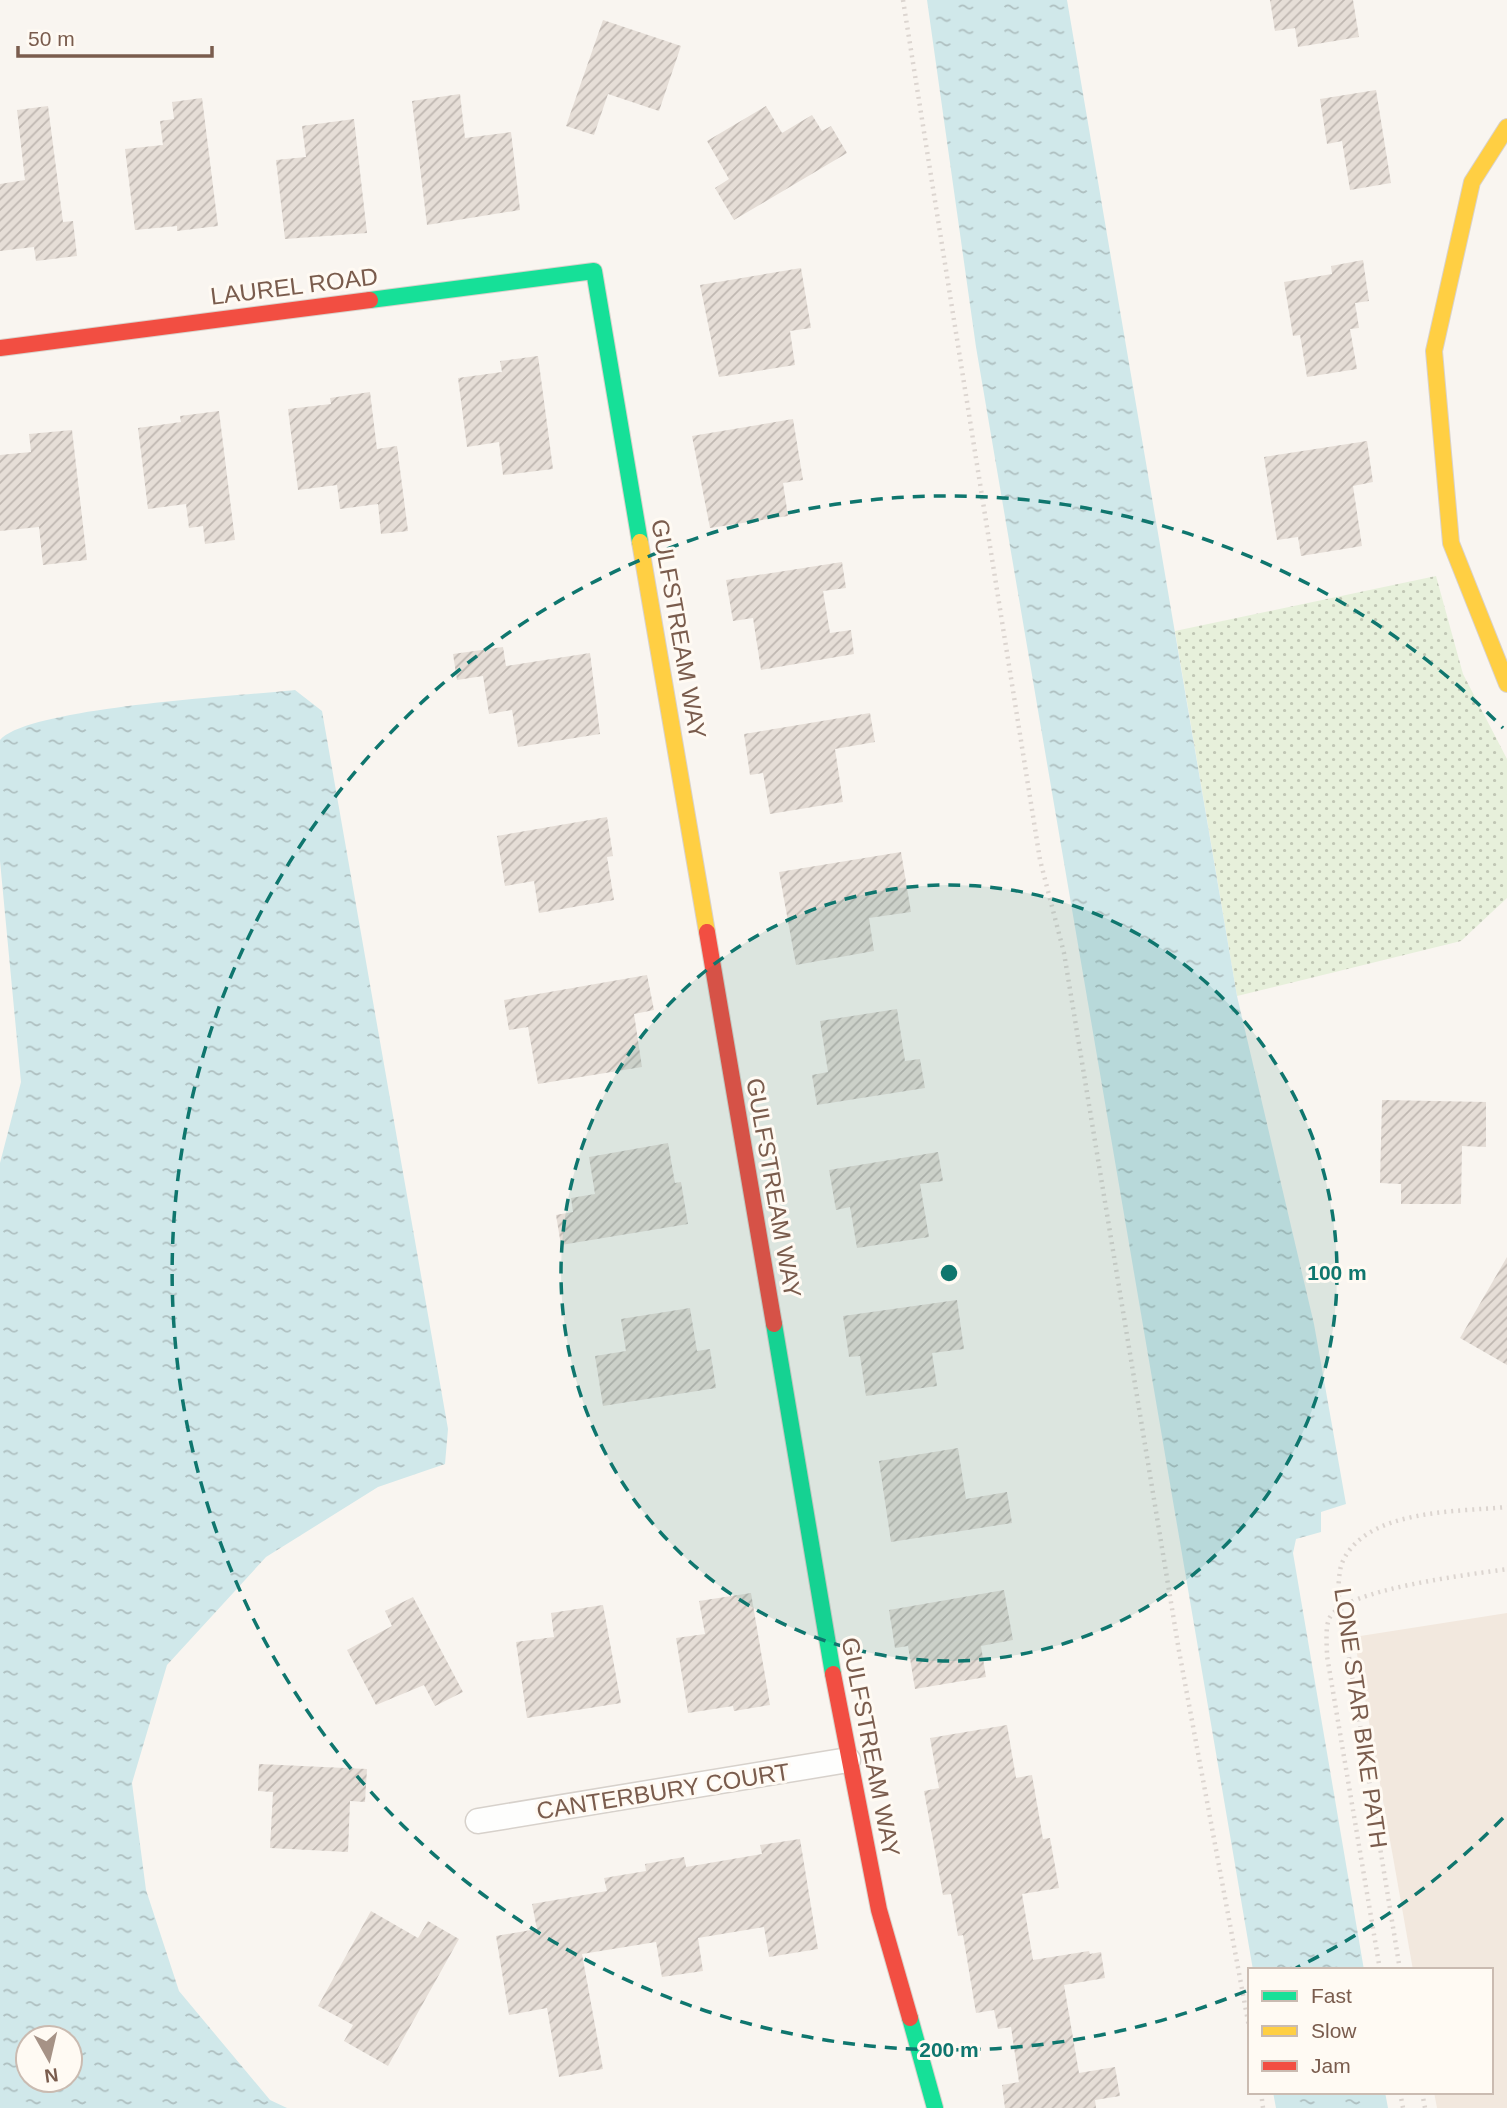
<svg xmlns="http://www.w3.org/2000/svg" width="1507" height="2108" font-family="Helvetica,sans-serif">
	<defs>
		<pattern id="park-dots" width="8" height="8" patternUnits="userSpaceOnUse" patternTransform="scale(1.75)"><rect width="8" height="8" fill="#e7f0db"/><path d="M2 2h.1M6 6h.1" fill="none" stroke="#c0c6b4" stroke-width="1.8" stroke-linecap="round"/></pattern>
		<pattern id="water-ripples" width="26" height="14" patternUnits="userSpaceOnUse" patternTransform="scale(1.75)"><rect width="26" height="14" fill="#d0e8ea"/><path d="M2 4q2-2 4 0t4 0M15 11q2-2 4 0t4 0" fill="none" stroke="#aebfc0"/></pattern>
		<pattern id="building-hatch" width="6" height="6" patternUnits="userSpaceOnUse" patternTransform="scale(1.75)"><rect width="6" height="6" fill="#e6ded7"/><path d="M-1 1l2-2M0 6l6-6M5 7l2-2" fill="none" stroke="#bfb7b1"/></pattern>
	</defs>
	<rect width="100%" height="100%" fill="#f9f5f0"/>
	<!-- residential -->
	<polygon fill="#f2e8de" points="1507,1613 1507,2108 1437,2108 1434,2092 1491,2092 1491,1970 1413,1970 1354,1637"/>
	<!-- park -->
	<polygon fill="url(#park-dots)" points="1436,576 1463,674 1507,759 1507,898 1461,941 1237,996 1175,631"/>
	<!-- water -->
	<g fill="url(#water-ripples)" fill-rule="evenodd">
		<polygon points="927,0 1067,0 1237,996 1314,1324 1346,1504 1321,1512 1321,1532 1296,1539 1293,1553 1364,1970 1253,1970 976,347"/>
		<path d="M 295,690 L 322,711 L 448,1429 L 445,1464 L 378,1487 L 266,1557 L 167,1665 L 132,1783 L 146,1890 L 179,1991 L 270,2100 L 287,2108 L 0,2108 L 0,1163 L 21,1082 L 0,861 L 0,740 C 29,707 241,696 295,690 ZM 70,2038 L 70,2080 L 28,2080 L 28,2038 Z"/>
		<polygon points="1273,2092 1385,2092 1388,2108 1276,2108"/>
	</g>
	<!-- building -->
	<g fill="url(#building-hatch)">
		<polygon points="1270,0 1353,0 1359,37 1298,47 1295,28 1275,31"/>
		<polygon points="603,20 681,46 659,111 608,94 594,135 566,126"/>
		<polygon points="1376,90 1391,183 1350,190 1342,141 1327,144 1320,99"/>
		<polygon points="460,94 465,138 511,132 520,210 427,225 412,101"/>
		<polygon points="202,98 218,226 177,231 177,226 135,230 125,149 163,145 160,121 174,119 172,102"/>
		<polygon points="48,106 63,222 73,221 77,256 36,261 34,247 0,251 0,184 25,180 17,110"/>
		<polygon points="766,106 782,133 812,115 822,131 831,126 847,153 734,220 715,188 729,179 707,141"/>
		<polygon points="354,119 367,233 285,239 276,160 306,157 302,126"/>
		<polygon points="1363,260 1369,301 1355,303 1359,328 1350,329 1357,369 1307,377 1300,335 1293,336 1284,282 1332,274 1331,266"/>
		<polygon points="801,268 811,328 790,331 795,365 719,377 700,285"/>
		<polygon points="538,356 553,469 503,475 499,442 467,447 458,378 502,372 500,361"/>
		<polygon points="370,392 377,449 397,446 408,531 381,534 378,504 340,509 337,485 298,490 288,409 331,404 330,398"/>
		<polygon points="219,411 235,540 205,544 203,526 189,528 186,504 148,509 138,428 181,422 180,416"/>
		<polygon points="793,419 803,480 783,483 788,516 710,528 692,436"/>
		<polygon points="72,430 87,560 43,565 39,527 0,531 0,455 31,452 29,434"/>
		<polygon points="1367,441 1373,482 1353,486 1362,546 1301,556 1298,537 1277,540 1264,457"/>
		<polygon points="842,562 846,588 823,591 830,633 851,630 854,654 761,670 753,618 733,621 726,580"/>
		<polygon points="503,647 506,666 590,653 600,734 518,747 512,710 489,714 483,676 457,680 453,654"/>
		<polygon points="870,713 875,742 835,749 843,802 770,814 763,773 750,775 744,734"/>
		<polygon points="607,817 613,856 607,857 614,900 539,913 534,881 505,886 497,836"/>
		<polygon points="901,852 911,912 869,918 874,951 796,965 779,872"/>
		<polygon points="647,975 654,1010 634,1014 642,1067 538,1084 528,1027 509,1030 504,1000"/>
		<polygon points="897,1009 905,1061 920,1059 925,1088 817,1105 812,1075 828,1072 820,1021"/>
		<polygon points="1382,1100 1486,1102 1486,1147 1462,1146 1461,1204 1401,1204 1401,1184 1380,1183"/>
		<polygon points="668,1143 675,1183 681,1182 688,1224 561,1245 556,1215 573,1212 571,1198 595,1194 589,1157"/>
		<polygon points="938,1152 943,1181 920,1184 929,1237 857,1248 850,1207 836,1210 829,1170"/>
		<polygon points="1507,1257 1507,1365 1460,1338"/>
		<polygon points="957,1300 964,1349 932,1353 937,1386 866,1396 860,1356 849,1357 843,1316"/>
		<polygon points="690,1308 697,1351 710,1349 716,1388 603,1406 595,1356 626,1351 621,1319"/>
		<polygon points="958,1448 966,1499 1007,1492 1012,1523 891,1542 879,1461"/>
		<polygon points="1004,1590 1013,1640 981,1646 986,1677 915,1689 908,1646 895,1648 889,1610"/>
		<polygon points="751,1593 770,1705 734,1711 733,1706 688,1713 676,1638 705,1634 699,1601"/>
		<polygon points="413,1597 463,1692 435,1706 424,1685 376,1705 347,1650 392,1626 385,1611"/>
		<polygon points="603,1605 621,1703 527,1718 516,1642 554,1637 551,1613"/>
		<polygon points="1007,1725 1016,1778 1032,1775 1043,1839 1050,1838 1059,1888 1022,1894 1033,1960 1089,1951 1090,1954 1101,1952 1105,1978 1064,1985 1079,2073 1115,2067 1120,2096 1095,2100 1096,2108 1005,2108 1002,2085 1019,2082 1011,2027 998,2029 994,2010 976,2013 963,1935 958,1936 951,1894 943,1895 924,1791 939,1788 930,1738"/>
		<polygon points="259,1764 367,1769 365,1802 350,1801 348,1852 270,1848 273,1792 258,1791"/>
		<polygon points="800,1839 818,1949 769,1957 764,1927 698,1938 703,1971 662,1977 656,1942 582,1954 603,2069 559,2077 547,2008 509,2015 496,1936 537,1929 532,1904 607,1891 604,1878 646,1871 645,1864 684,1857 686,1867 762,1854 760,1845"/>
		<polygon points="371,1911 418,1938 428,1921 459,1939 388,2066 344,2041 353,2025 318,2006"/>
	</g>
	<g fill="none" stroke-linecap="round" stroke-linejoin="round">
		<defs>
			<polyline id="street" points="478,1821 848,1760"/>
			<g id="fast">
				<polyline points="370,300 594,271 640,542"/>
				<polyline points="774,1324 833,1674"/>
				<polyline points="910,2018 935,2108"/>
			</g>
			<g id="slow">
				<polyline points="1507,127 1472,182 1434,351 1451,543 1507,684"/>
				<polyline points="640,542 707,932"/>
			</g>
			<g id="jam">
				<polyline points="0,348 370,300"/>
				<polyline points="707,932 774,1324"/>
				<polyline points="833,1674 879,1910 910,2018"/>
			</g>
		</defs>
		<!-- street casing -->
		<use href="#street" stroke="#d7d1cb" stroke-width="27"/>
		<!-- fast casing -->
		<use href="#fast" stroke="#d9d2cb" stroke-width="18"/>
		<!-- slow casing -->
		<use href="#slow" stroke="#d9d2cb" stroke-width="18"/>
		<!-- jam casing -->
		<use href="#jam" stroke="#d9d2cb" stroke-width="18"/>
		<!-- path -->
		<g stroke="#dcd5d0" stroke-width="4.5" stroke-dasharray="2 5" stroke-linecap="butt">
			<polyline points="903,0 1040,860 1064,953 1179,1651 1250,2032"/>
			<path d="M 1380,1970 L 1327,1656 C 1327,1646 1325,1629 1329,1619 C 1341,1589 1475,1574 1507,1569"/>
			<path d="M 1400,1970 L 1338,1590 C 1339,1582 1339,1571 1342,1563 C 1365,1509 1456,1512 1507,1507"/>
			<polyline points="1261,2092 1263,2108"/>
			<polyline points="1400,2092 1403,2108"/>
			<polyline points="1422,2092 1425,2108"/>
		</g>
		<!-- street -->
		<use href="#street" stroke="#fefefd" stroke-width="24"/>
		<!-- fast -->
		<use href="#fast" stroke="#16e098" stroke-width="16"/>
		<!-- slow -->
		<use href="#slow" stroke="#ffcf43" stroke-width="16"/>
		<!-- jam -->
		<use href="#jam" stroke="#f24e42" stroke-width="16"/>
	</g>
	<!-- distance rings -->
	<circle cx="949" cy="1273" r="388" fill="#0f766e" fill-opacity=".12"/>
	<g fill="none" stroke="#0f766e" stroke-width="3.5" stroke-dasharray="12 9">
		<circle cx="949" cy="1273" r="388"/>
		<path d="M1503 1818A777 777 0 0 1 1296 1968M1246 1991A777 777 0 1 1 1503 728"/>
	</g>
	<g text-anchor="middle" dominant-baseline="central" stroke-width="6" stroke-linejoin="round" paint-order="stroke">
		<!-- street labels -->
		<g font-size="24" fill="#7a5c4d" stroke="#fffaf3">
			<text transform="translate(294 286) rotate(-7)">LAUREL ROAD</text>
			<text transform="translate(679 629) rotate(80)">GULFSTREAM WAY</text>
			<text transform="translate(774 1188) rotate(80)">GULFSTREAM WAY</text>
			<text transform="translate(1361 1718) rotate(82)">LONE STAR BIKE PATH</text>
			<text transform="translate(871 1747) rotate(79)">GULFSTREAM WAY</text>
			<text transform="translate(663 1791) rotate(-9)">CANTERBURY COURT</text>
		</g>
	</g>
	<circle cx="949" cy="1273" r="10" fill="#0f766e" stroke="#fffaf3" stroke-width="3.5"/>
	<g font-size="21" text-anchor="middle" font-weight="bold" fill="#0f766e" stroke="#fffaf3" stroke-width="6" stroke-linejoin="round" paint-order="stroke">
		<text x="1337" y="1280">100 m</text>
		<text x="949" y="2057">200 m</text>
	</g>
	<!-- legend -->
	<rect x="1248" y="1968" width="245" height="126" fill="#fffaf3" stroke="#cabbb1" stroke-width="2"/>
	<rect x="1262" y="1991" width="35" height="10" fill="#16e098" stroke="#cabbb1" stroke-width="2"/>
	<text x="1311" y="2003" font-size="21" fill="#7a5c4d">Fast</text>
	<rect x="1262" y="2026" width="35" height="10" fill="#ffcf43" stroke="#cabbb1" stroke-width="2"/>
	<text x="1311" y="2038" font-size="21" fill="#7a5c4d">Slow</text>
	<rect x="1262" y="2061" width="35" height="10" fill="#f24e42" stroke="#cabbb1" stroke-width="2"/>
	<text x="1311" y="2073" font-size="21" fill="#7a5c4d">Jam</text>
	<!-- north arrow -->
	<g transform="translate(49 2059) rotate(172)"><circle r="33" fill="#fffaf3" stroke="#cabbb1" stroke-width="2"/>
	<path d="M0-5L12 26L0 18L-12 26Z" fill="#a69286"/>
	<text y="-10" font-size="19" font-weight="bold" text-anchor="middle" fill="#7a5c4d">N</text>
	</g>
	<!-- scale -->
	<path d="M18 46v10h194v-10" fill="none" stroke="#7a5c4d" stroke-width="3.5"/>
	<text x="28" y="46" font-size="21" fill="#7a5c4d" stroke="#fffaf3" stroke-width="5" paint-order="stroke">50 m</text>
</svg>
